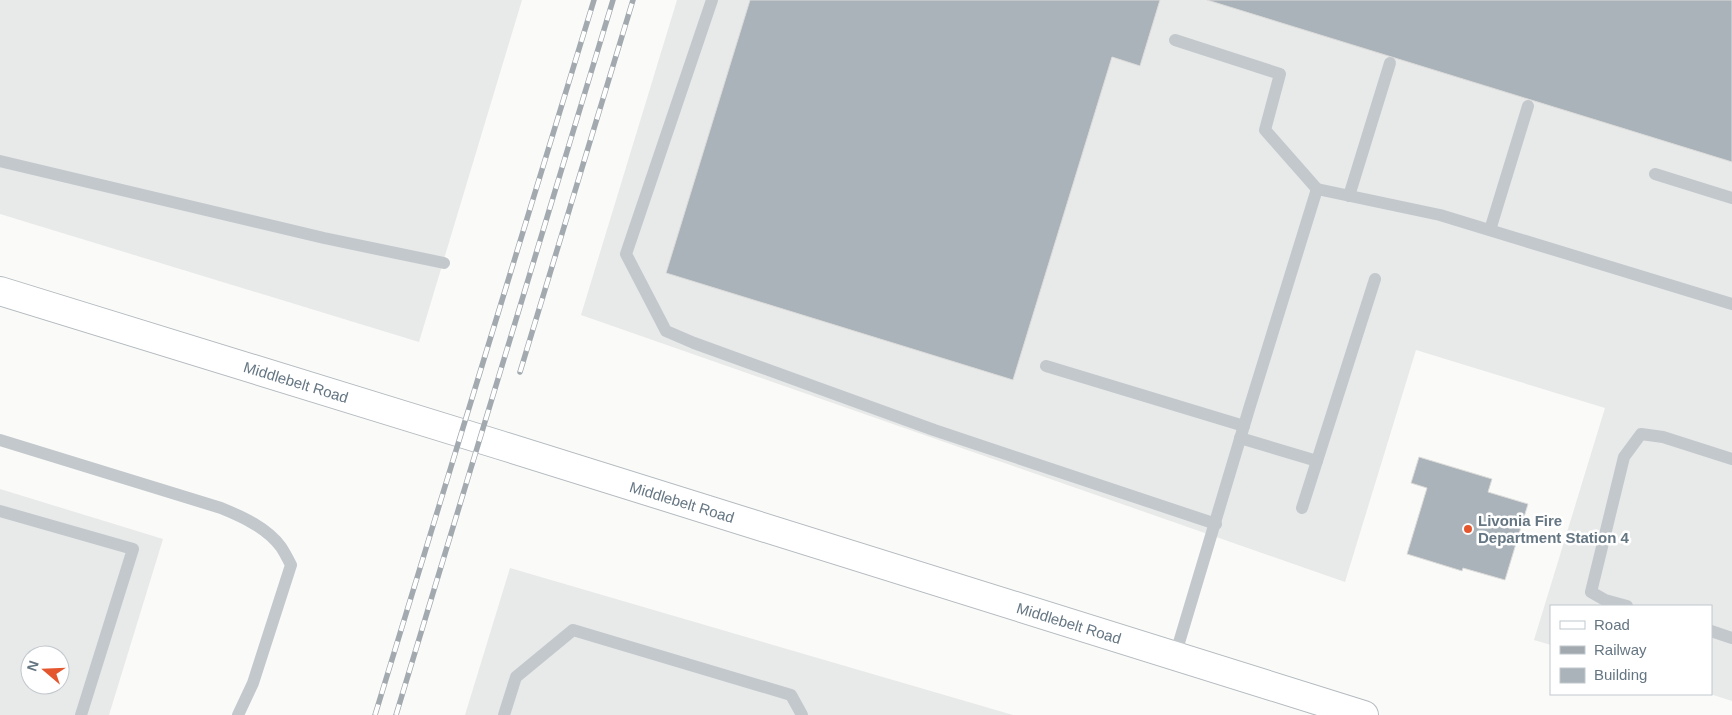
<svg xmlns="http://www.w3.org/2000/svg" width="1732" height="715" font-family="Arial,sans-serif">
	<rect width="100%" height="100%" fill="#fafaf8"/>
	<!-- built -->
	<g fill="#e8e9e9" fill-rule="evenodd">
		<polygon points="0,0 522,0 419,342 0,214"/>
		<polygon points="677,0 1732,0 1732,701 1710,694 1711,606 1551,606 1551,645 1534,640 1605,408 1416,350 1345,582 581,315"/>
		<path d="M 0,489 L 163,539 L 109,715 L 0,715 ZM 30,655 L 60,655 L 60,685 L 30,685 Z"/>
		<polygon points="510,568 1013,715 465,715"/>
	</g>
	<!-- building -->
	<g fill="#aab3b9" stroke="#dcdcda">
		<polygon points="750,0 1160,0 1140,66 1112,57 1013,380 666,273"/>
		<polygon points="1207,0 1732,0 1732,162"/>
		<polygon points="1419,457 1492,479 1488,492 1528,504 1505,580 1463,568 1462,571 1407,554 1427,488 1411,483"/>
	</g>
	<g fill="none" stroke-linecap="round" stroke-linejoin="round">
		<defs>
			<polyline id="secondary" points="0,291 500,445 1364,715"/>
		</defs>
		<!-- secondary casing -->
		<use href="#secondary" stroke="#b3babf" stroke-width="30"/>
		<!-- service -->
		<g stroke="#c3c8cc" stroke-width="12">
			<polyline points="712,0 626,254 666,331 694,343 934,430 1216,524"/>
			<polyline points="1175,40 1280,74 1265,130 1317,189"/>
			<polyline points="0,161 324,238 444,263"/>
			<polyline points="1655,174 1732,198"/>
			<polyline points="1349,196 1390,63"/>
			<polyline points="1490,230 1528,106"/>
			<polyline points="1046,366 1244,426"/>
			<polyline points="1240,438 1317,461"/>
			<path d="M 0,440 L 221,508 C 243,517 267,528 281,547 C 285,553 288,559 291,565 L 253,683 L 238,715"/>
			<polyline points="1302,508 1375,279"/>
			<polyline points="0,511 133,549 81,715"/>
			<polyline points="1627,606 1605,600 1591,592 1624,457 1641,434 1663,437 1732,459"/>
			<polyline points="1711,631 1732,638"/>
			<polyline points="1175,656 1249,409 1317,189 1440,215 1732,304"/>
			<polyline points="504,715 516,677 573,630 791,695 802,715"/>
		</g>
		<!-- secondary -->
		<use href="#secondary" stroke="#fff" stroke-width="28"/>
		<defs>
			<g id="rail">
				<polyline points="520,372 633,0"/>
				<polyline points="375,715 594,0"/>
				<polyline points="396,715 613,0"/>
			</g>
		</defs>
		<!-- rail casing -->
		<use href="#rail" stroke="#a2aab0" stroke-width="5.5"/>
		<!-- rail -->
		<use href="#rail" stroke="#fff" stroke-width="4" stroke-dasharray="11" stroke-linecap="butt"/>
	</g>
	<!-- markers -->
	<circle fill="#e4572e" stroke="#fff" stroke-width="2" cx="1468" cy="529" r="5"/>
	<g text-anchor="middle" dominant-baseline="central" stroke-width="5" stroke-linejoin="round" paint-order="stroke">
		<!-- street labels -->
		<g font-size="15" fill="#657683" stroke="#fff">
			<text transform="translate(296 382) rotate(17)">Middlebelt Road</text>
			<text transform="translate(682 502) rotate(17)">Middlebelt Road</text>
			<text transform="translate(1069 623) rotate(17)">Middlebelt Road</text>
		</g>
		<!-- poi labels -->
		<g font-size="15" font-weight="bold" fill="#657683" stroke="#fff" text-anchor="start">
			<text x="1478" y="520">Livonia Fire<tspan x="1478" dy="17">Department Station 4</tspan></text>
		</g>
	</g>
	<!-- legend -->
	<rect x="1550" y="605" width="162" height="90" fill="#ffffff" stroke="#c1c8cd"/>
	<rect x="1560" y="621" width="25" height="8" fill="#ffffff" stroke="#c1c8cd"/>
	<text x="1594" y="630" font-size="15" fill="#657683">Road</text>
	<rect x="1560" y="646" width="25" height="8" fill="#a2aab0" stroke="#c1c8cd"/>
	<text x="1594" y="655" font-size="15" fill="#657683">Railway</text>
	<rect x="1560" y="668" width="25" height="15" fill="#aab3b9" stroke="#c1c8cd"/>
	<text x="1594" y="680" font-size="15" fill="#657683">Building</text>
	<!-- north arrow -->
	<g transform="translate(45 670) rotate(289)"><circle r="24" fill="#ffffff" stroke="#c1c8cd"/>
	<path d="M0-4L9 19L0 12L-9 19Z" fill="#e4572e"/>
	<text y="-8" font-size="14" font-weight="bold" text-anchor="middle" fill="#657683">N</text>
	</g>
</svg>
